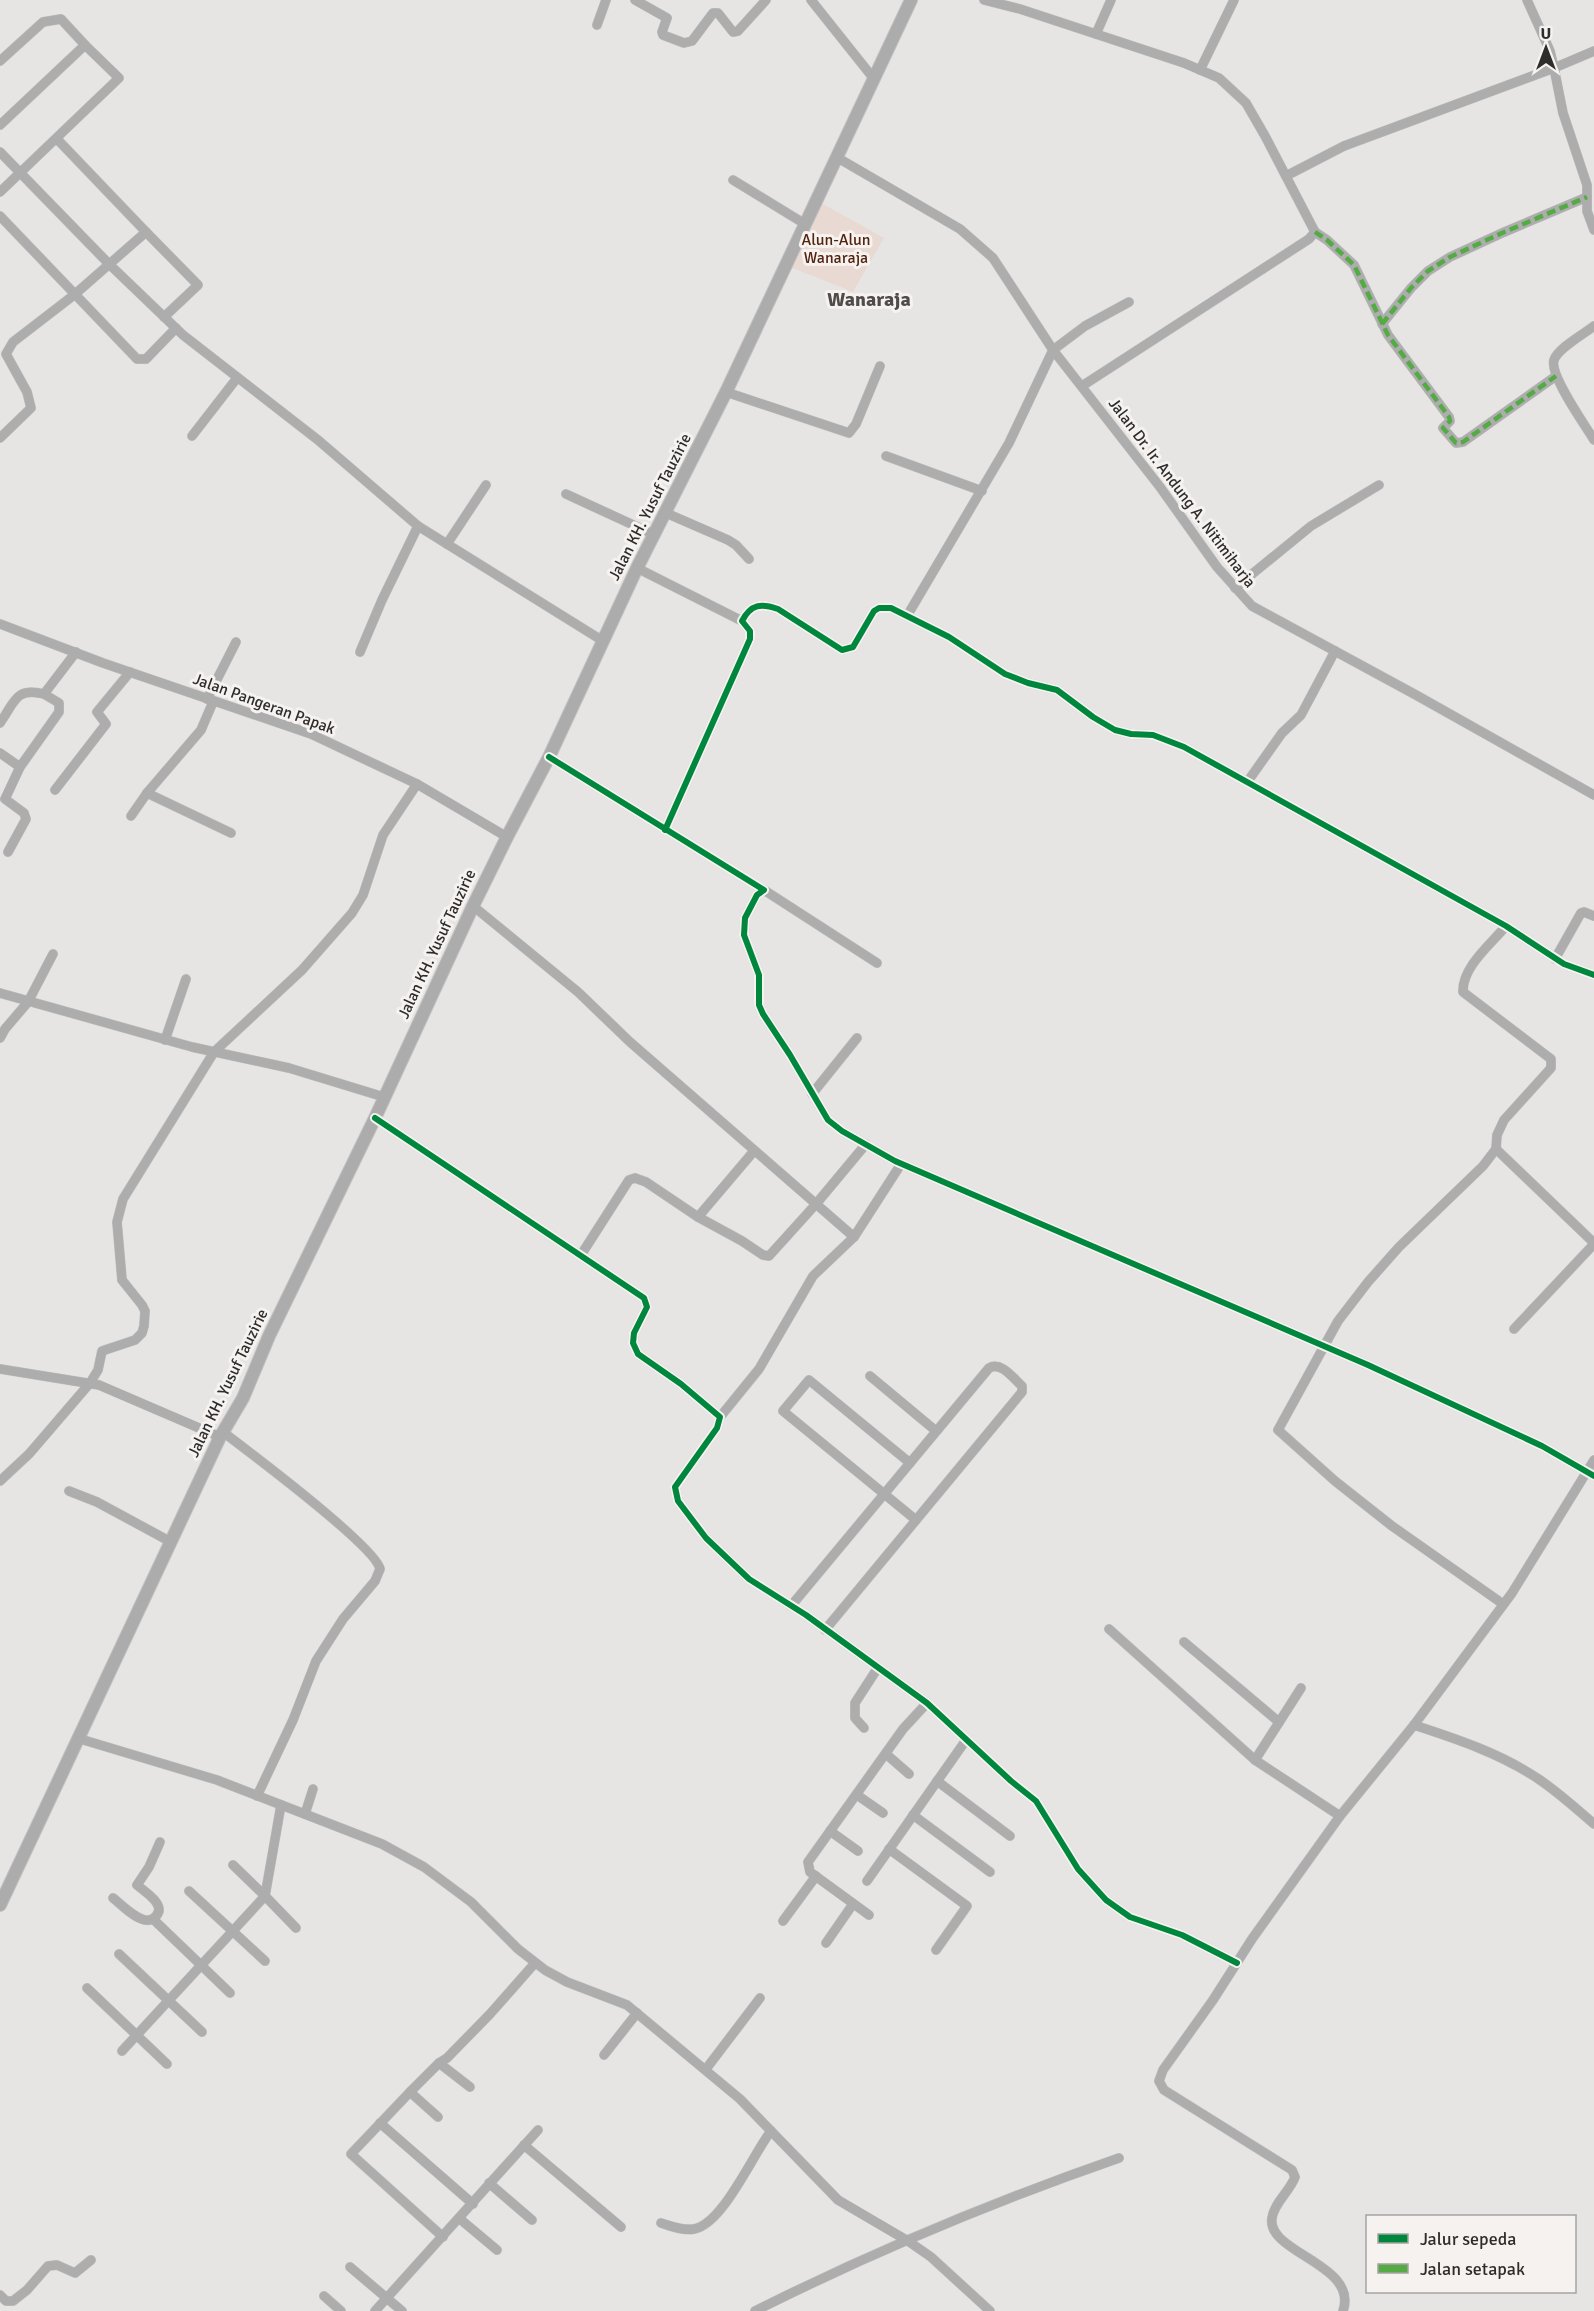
<svg xmlns="http://www.w3.org/2000/svg" width="1594" height="2311" font-family="Signika,sans-serif">
	<rect width="100%" height="100%" fill="#e7e5e4"/>
	<!-- green -->
	<polygon fill="#e8d9d3" points="821,203 884,238 853,292 790,267"/>
	<g fill="none" stroke-linecap="round" stroke-linejoin="round">
		<defs>
			<g id="street">
				<polyline points="635,0 667,18 662,32 663,35 684,43 692,41 713,13 718,13 733,32 738,31 766,0"/>
				<polyline points="811,0 874,79"/>
				<polyline points="984,0 1020,9 1184,63 1219,78 1246,103 1265,136 1315,232 1309,239 1082,386"/>
				<polyline points="597,25 606,0"/>
				<polyline points="1096,34 1111,0"/>
				<polyline points="1594,51 1554,68 1563,113 1587,185 1587,211 1594,230"/>
				<polyline points="0,61 43,22 61,19 85,45"/>
				<polyline points="1200,70 1234,0"/>
				<polyline points="0,125 85,45 119,78 0,192"/>
				<polyline points="0,152 109,264 183,335 318,440 418,526 603,641"/>
				<polyline points="838,158 960,229 993,258 1053,350 1160,487 1217,567 1252,606 1416,695 1594,795"/>
				<polyline points="1286,176 1344,146 1554,68 1550,51 1527,0"/>
				<polyline points="733,180 805,224"/>
				<polyline points="0,216 137,359 146,359 176,328"/>
				<polyline points="146,232 198,285 164,317"/>
				<polyline points="1315,232 1327,240 1354,265 1388,335 1449,417 1450,421 1443,428 1456,443 1463,442 1556,376"/>
				<polyline points="1382,324 1411,288 1428,271 1450,257 1502,233 1587,197"/>
				<path d="M 1594,326 C 1584,334 1558,348 1554,360 C 1549,375 1585,425 1594,440"/>
				<polyline points="726,392 849,433 856,424 880,366"/>
				<polyline points="192,436 237,378"/>
				<polyline points="0,438 31,408 27,392 6,354 13,342 74,295 146,232 57,139"/>
				<polyline points="886,456 982,491"/>
				<polyline points="566,494 655,535"/>
				<polyline points="666,513 728,540 736,545 749,559"/>
				<polyline points="447,544 486,485"/>
				<polyline points="637,568 742,621"/>
				<polyline points="1235,588 1311,526 1379,485"/>
				<polyline points="907,616 1009,443 1053,350 1085,326 1129,302"/>
				<polyline points="0,624 103,663 311,734 417,784 507,837"/>
				<polyline points="360,652 382,600 418,526"/>
				<polyline points="207,699 236,642"/>
				<path d="M 0,723 C 15,702 15,687 44,694"/>
				<polyline points="0,753 20,767"/>
				<polyline points="549,757 764,890 757,895 745,918 744,935 759,975 759,1005 763,1014 790,1055 828,1120 842,1131 895,1161 1368,1365 1542,1446 1594,1476"/>
				<polyline points="1248,781 1282,733 1301,715 1335,651"/>
				<polyline points="55,790 106,724 97,712 130,672"/>
				<polyline points="147,793 231,833"/>
				<polyline points="131,816 147,793 201,730 213,702"/>
				<path d="M 665,830 L 750,639 L 750,631 L 742,621 C 751,604 761,603 778,609 L 842,650 L 853,647 L 874,611 L 879,608 L 891,608 L 949,637 L 1005,674 L 1028,683 L 1057,690 L 1093,717 L 1115,730 L 1131,734 L 1153,735 L 1184,747 L 1506,926 L 1564,964 L 1594,975"/>
				<polyline points="8,852 26,819 24,813 5,799 20,767 59,712 59,703 44,694 76,652"/>
				<polyline points="764,890 877,963"/>
				<polyline points="473,906 578,992 630,1042 854,1237"/>
				<polyline points="1555,959 1581,913 1584,912 1594,916"/>
				<polyline points="0,993 192,1047 289,1068 384,1097"/>
				<polyline points="0,1038 5,1029 28,1002 53,954"/>
				<polyline points="165,1040 186,979"/>
				<polyline points="812,1094 857,1038"/>
				<polyline points="375,1118 644,1298 647,1307 634,1333 633,1343 638,1354 681,1384 720,1417 717,1428 675,1487 678,1501 706,1538 749,1579 806,1615 927,1703 1011,1781 1036,1801 1078,1869 1106,1900 1130,1917 1182,1935 1237,1963"/>
				<polyline points="1496,1149 1594,1243"/>
				<polyline points="698,1217 754,1151"/>
				<polyline points="581,1255 629,1180 635,1178 646,1182 698,1217 742,1241 763,1255 769,1256 816,1204 866,1144"/>
				<polyline points="1514,1329 1594,1244"/>
				<polyline points="0,1369 99,1385 220,1437"/>
				<polyline points="870,1376 936,1431"/>
				<polyline points="720,1417 759,1369 813,1276 854,1237 901,1164"/>
				<path d="M 223,1432 C 248,1451 376,1547 380,1569 L 375,1581 L 343,1619 L 316,1661 L 293,1720 L 257,1796"/>
				<polyline points="910,1463 809,1380 783,1411 916,1520"/>
				<polyline points="0,1481 29,1454 90,1383 98,1370 102,1351 135,1340 142,1333 144,1326 145,1311 142,1305 122,1280 117,1222 123,1199 214,1052 302,970 352,913 363,895 383,835 417,784"/>
				<polyline points="69,1491 97,1502 171,1542"/>
				<path d="M 1503,1604 L 1392,1526 L 1335,1481 L 1278,1430 L 1338,1321 L 1368,1282 L 1399,1247 L 1483,1166 L 1496,1149 L 1497,1135 L 1504,1120 L 1551,1068 L 1551,1059 L 1463,992 C 1462,967 1491,944 1506,926"/>
				<path d="M 791,1606 L 989,1368 C 1001,1361 1013,1378 1022,1386 L 1022,1392 L 825,1630"/>
				<polyline points="1109,1629 1255,1760 1340,1816"/>
				<polyline points="1184,1642 1279,1722"/>
				<path d="M 1414,1725 C 1457,1739 1502,1754 1540,1780 C 1559,1793 1577,1809 1594,1824"/>
				<polyline points="864,1728 855,1718 855,1703 877,1669"/>
				<polyline points="77,1738 217,1780 382,1844 424,1867 471,1902 518,1949 545,1970 567,1982 627,2005 740,2099 838,2200 908,2241 931,2257 990,2311"/>
				<polyline points="886,1754 909,1774"/>
				<polyline points="1255,1760 1301,1688"/>
				<polyline points="937,1781 1010,1836"/>
				<polyline points="857,1795 883,1813"/>
				<polyline points="305,1814 313,1789"/>
				<polyline points="913,1815 990,1872"/>
				<polyline points="830,1831 858,1851"/>
				<polyline points="889,1849 967,1906 936,1950"/>
				<polyline points="233,1865 265,1896 281,1805"/>
				<polyline points="867,1881 966,1740"/>
				<polyline points="189,1891 265,1961"/>
				<path d="M 113,1898 C 122,1905 134,1918 145,1920 C 149,1921 151,1920 154,1918 C 169,1906 145,1892 137,1885 L 149,1867 L 160,1842"/>
				<polyline points="869,1915 810,1872 808,1862 903,1729 927,1703"/>
				<polyline points="153,1919 230,1993"/>
				<polyline points="783,1921 816,1876"/>
				<polyline points="826,1943 853,1904"/>
				<polyline points="119,1954 202,2032"/>
				<polyline points="87,1988 167,2064"/>
				<polyline points="122,2051 265,1896 296,1928"/>
				<polyline points="604,2055 637,2013"/>
				<polyline points="439,2063 470,2087"/>
				<polyline points="706,2069 760,1998"/>
				<polyline points="410,2092 438,2117"/>
				<polyline points="380,2123 473,2204"/>
				<polyline points="524,2145 621,2227"/>
				<polyline points="489,2183 532,2220"/>
				<polyline points="460,2219 497,2250"/>
				<path d="M 661,2223 C 671,2226 683,2231 694,2229 C 723,2224 753,2154 771,2131"/>
				<polyline points="443,2237 351,2154 410,2092 439,2063 447,2058 490,2014 535,1963"/>
				<polyline points="350,2267 402,2311"/>
				<polyline points="0,2295 6,2301 13,2301 27,2290 48,2266 57,2265 75,2273 91,2260"/>
				<polyline points="324,2296 341,2311"/>
				<polyline points="375,2311 538,2130"/>
				<path d="M 755,2311 C 873,2252 995,2201 1119,2158"/>
				<path d="M 1343,2311 C 1359,2264 1266,2253 1272,2218 C 1274,2203 1290,2191 1295,2177 L 1292,2170 L 1164,2090 L 1159,2081 L 1163,2070 L 1213,2000 L 1252,1939 L 1340,1816 L 1414,1725 L 1512,1593 L 1594,1460"/>
			</g>
			<polyline id="secondary" points="0,1905 220,1437 243,1398 269,1336 375,1118 473,906 507,837 549,757 637,568 726,392 911,0"/>
		</defs>
		<!-- street casing -->
		<use href="#street" stroke="#c1c0c0" stroke-width="10"/>
		<!-- secondary casing -->
		<use href="#secondary" stroke="#c1c0c0" stroke-width="14"/>
		<!-- street -->
		<use href="#street" stroke="#adadad" stroke-width="9"/>
		<!-- secondary -->
		<use href="#secondary" stroke="#acacac" stroke-width="12"/>
		<!-- quiet -->
		<g stroke="#54ab44" stroke-width="4.5" stroke-dasharray="9 4.5" stroke-linecap="butt">
			<polyline points="1315,232 1327,240 1354,265 1388,335 1449,417 1450,421 1443,428 1456,443 1463,442 1556,376"/>
			<polyline points="1382,324 1411,288 1428,271 1450,257 1502,233 1587,197"/>
		</g>
		<defs>
			<g id="cycleway">
				<polyline points="549,757 764,890 757,895 745,918 744,935 759,975 759,1005 763,1014 790,1055 828,1120 842,1131 895,1161 1368,1365 1542,1446 1594,1476"/>
				<path d="M 665,830 L 750,639 L 750,631 L 742,621 C 751,604 761,603 778,609 L 842,650 L 853,647 L 874,611 L 879,608 L 891,608 L 949,637 L 1005,674 L 1028,683 L 1057,690 L 1093,717 L 1115,730 L 1131,734 L 1153,735 L 1184,747 L 1506,926 L 1564,964 L 1594,975"/>
				<polyline points="375,1118 644,1298 647,1307 634,1333 633,1343 638,1354 681,1384 720,1417 717,1428 675,1487 678,1501 706,1538 749,1579 806,1615 927,1703 1011,1781 1036,1801 1078,1869 1106,1900 1130,1917 1182,1935 1237,1963"/>
			</g>
		</defs>
		<!-- cycleway casing -->
		<use href="#cycleway" stroke="#f6f2f0" stroke-width="10"/>
		<!-- cycleway -->
		<use href="#cycleway" stroke="#00873e" stroke-width="6"/>
	</g>
	<g text-anchor="middle" dominant-baseline="central" stroke-width="6" stroke-linejoin="round" paint-order="stroke">
		<!-- park labels -->
		<g font-size="16" fill="#52240f" stroke="#f6f2f0">
			<text x="836" y="240">Alun-Alun<tspan x="836" dy="18">Wanaraja</tspan></text>
		</g>
		<!-- street labels -->
		<g font-size="16" fill="#2e2d2c" stroke="#f6f2f0">
			<text transform="translate(1182 493) rotate(53)">Jalan Dr. Ir. Andung A. Nitimiharja</text>
			<text transform="translate(650 507) rotate(-63)">Jalan KH. Yusuf Tauzirie</text>
			<text transform="translate(264 704) rotate(20)">Jalan Pangeran Papak</text>
			<text transform="translate(437 944) rotate(-65)">Jalan KH. Yusuf Tauzirie</text>
			<text transform="translate(228 1383) rotate(-64)">Jalan KH. Yusuf Tauzirie</text>
		</g>
		<!-- quarter labels -->
		<g font-size="20" font-weight="bold" fill="#4f4c4b" stroke="#f6f2f0">
			<text x="869" y="299">Wanaraja</text>
		</g>
	</g>
	<!-- legend -->
	<rect x="1366" y="2215" width="210" height="78" fill="#f6f2f0" stroke="#a6a3a2" stroke-width="1.5"/>
	<rect x="1378" y="2234" width="30" height="9" fill="#00873e" stroke="#a6a3a2" stroke-width="1.5"/>
	<text x="1420" y="2245" font-size="18" fill="#2e2d2c">Jalur sepeda</text>
	<rect x="1378" y="2264" width="30" height="9" fill="#54ab44" stroke="#a6a3a2" stroke-width="1.5"/>
	<text x="1420" y="2275" font-size="18" fill="#2e2d2c">Jalan setapak</text>
	<!-- north arrow -->
	<g transform="translate(1546 48)" stroke="#f6f2f0" stroke-width="4.5" paint-order="stroke">
	<path d="M0-4.5L10 22L0 15L-10 22Z" fill="#2e2d2c"/>
	<text y="-9" font-size="16" font-weight="bold" text-anchor="middle" fill="#2e2d2c">U</text>
	</g>
</svg>
